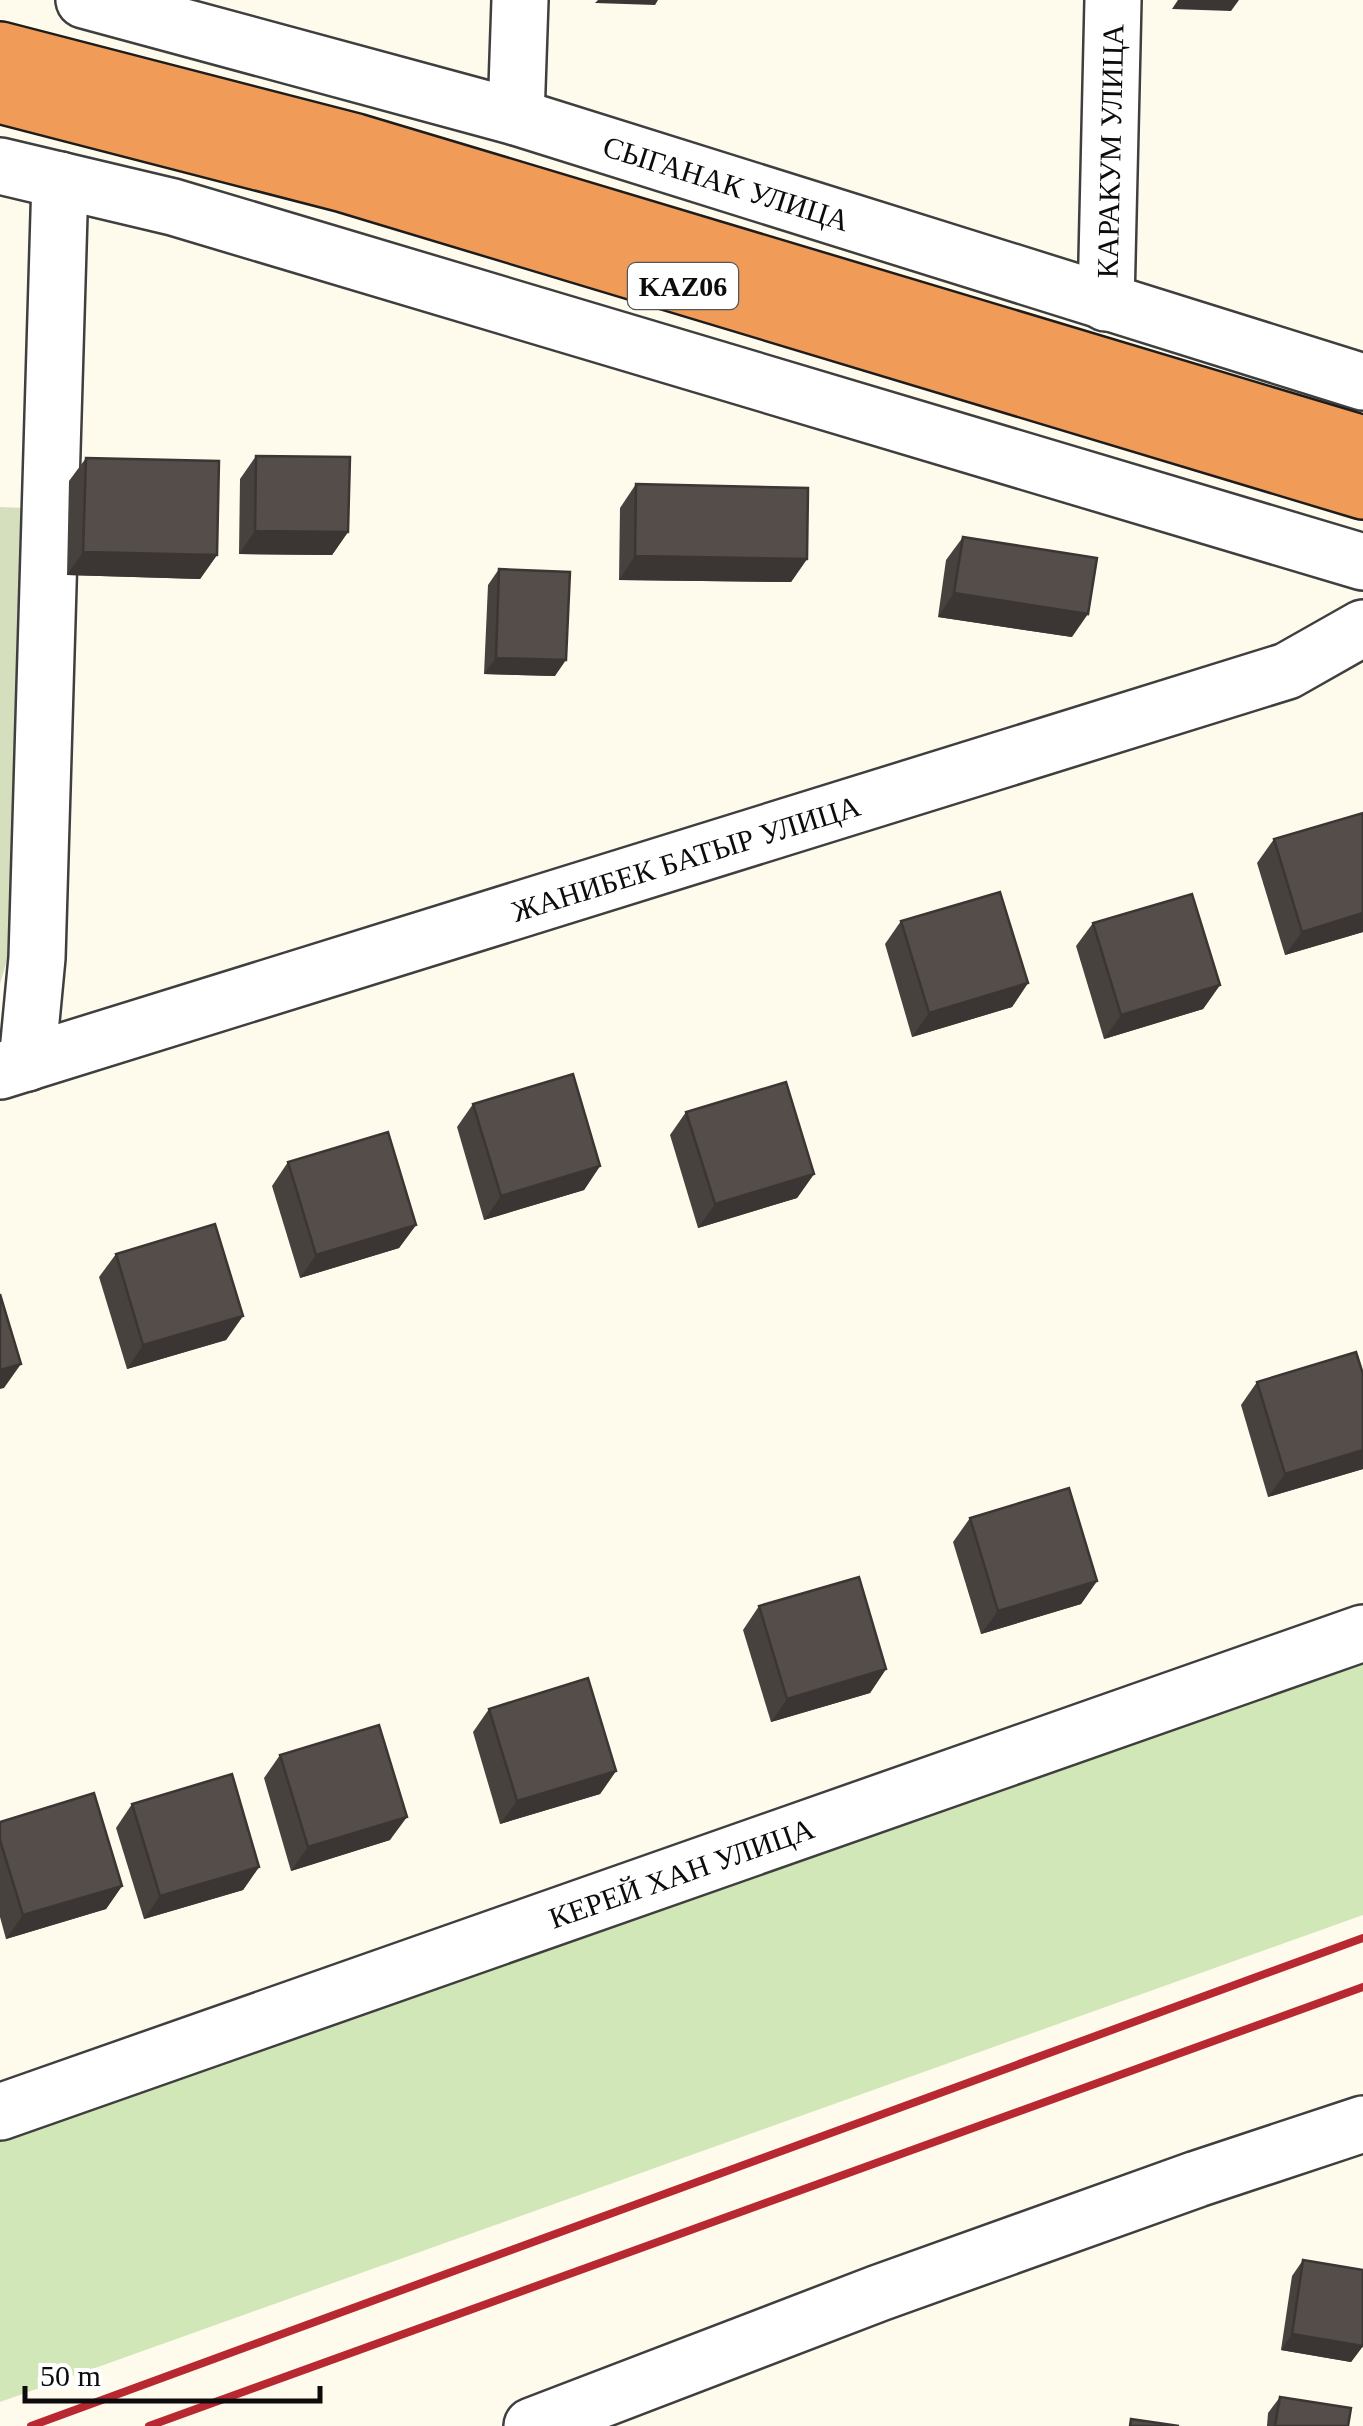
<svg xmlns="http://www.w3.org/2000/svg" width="1363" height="2426" font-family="Georgia,serif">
	<rect width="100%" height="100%" fill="#fffbec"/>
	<!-- green -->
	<polygon fill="#d1e7b7" points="1363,1654 1363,1915 0,2402 0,2123"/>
	<!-- cemetery -->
	<polygon fill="#d5dfbe" points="0,507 51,509 36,860 0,984"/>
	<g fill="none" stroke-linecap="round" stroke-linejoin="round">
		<defs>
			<g id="minor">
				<path id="s1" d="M 84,0 L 516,117 L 1363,382"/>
				<polyline points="516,117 520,0"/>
				<polyline points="0,166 173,207 1363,562"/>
				<path id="s2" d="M 1106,303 L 1113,0"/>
				<polyline points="27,1063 37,958 60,180"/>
				<path id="s3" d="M 0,1071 L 1287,671 L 1363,628"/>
				<path id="s4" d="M 0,2112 L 1363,1633"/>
				<polyline points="532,2426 879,2293 1197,2179 1363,2124"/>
			</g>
			<g id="highway">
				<polyline points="0,50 356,142 1363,444"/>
				<polyline points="0,95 344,184 1363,491"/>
			</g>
		</defs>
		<!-- minor casing -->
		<use href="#minor" stroke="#3f3f3f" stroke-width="60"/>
		<!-- highway casing -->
		<use href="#highway" stroke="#1d1d1d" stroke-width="60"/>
		<!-- minor -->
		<use href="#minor" stroke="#fff" stroke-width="55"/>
		<!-- highway -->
		<use href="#highway" stroke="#f09c58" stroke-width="55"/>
		<!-- rail -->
		<g stroke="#b82831" stroke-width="8">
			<polyline points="31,2426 1363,1938"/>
			<polyline points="149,2426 1363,1987"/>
		</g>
	</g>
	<!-- wall -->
	<g fill="#48423f">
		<polygon points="256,456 348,532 332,555 239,554 240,479"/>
		<polygon points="86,458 217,555 200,579 67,575 69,481"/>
		<polygon points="636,484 807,559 791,582 619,580 620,508"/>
		<polygon points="963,537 1072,637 938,617 946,560"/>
		<polygon points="499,569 555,676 484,674 488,585"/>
		<polygon points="1274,839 1363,932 1285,955 1257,863"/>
		<polygon points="901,921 1028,983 1012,1007 912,1037 885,944"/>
		<polygon points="1093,923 1220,985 1203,1009 1104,1039 1076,946"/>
		<polygon points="473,1104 600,1166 584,1190 484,1220 457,1127"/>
		<polygon points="686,1112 814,1174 797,1198 698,1228 670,1135"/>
		<polygon points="288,1162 416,1225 399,1248 300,1278 272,1186"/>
		<polygon points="116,1254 243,1316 226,1340 127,1369 99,1277"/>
		<polygon points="1363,1374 1363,1469 1268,1497 1241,1405 1257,1382"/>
		<polygon points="970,1518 1097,1581 1081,1604 981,1634 953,1542"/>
		<polygon points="759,1606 886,1669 870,1693 771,1722 743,1630"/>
		<polygon points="489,1709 616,1771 600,1794 500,1824 473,1732"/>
		<polygon points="280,1755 390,1840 291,1871 264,1778"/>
		<polygon points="132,1804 259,1867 243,1890 144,1919 116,1828"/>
		<polygon points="0,1822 122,1886 106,1909 6,1939 0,1917"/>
		<polygon points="1303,2260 1363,2346 1351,2362 1281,2350 1292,2276"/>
		<polygon points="1280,2397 1348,2426 1267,2426 1268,2413"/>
	</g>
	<!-- shaded-wall -->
	<g fill="#3b3633">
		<polygon points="598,0 658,0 655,5 595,3"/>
		<polygon points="1178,0 1239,0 1231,11 1172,9"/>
		<polygon points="255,531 348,532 332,555 239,554"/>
		<polygon points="83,552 217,555 200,579 67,575"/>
		<polygon points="635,556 807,559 791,582 619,580"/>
		<polygon points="954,593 1088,614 1072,637 938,617"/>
		<polygon points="496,658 566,660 555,676 484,674"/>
		<polygon points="1363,913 1363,932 1285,955 1302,932"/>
		<polygon points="1028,983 1012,1007 912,1037 929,1013"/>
		<polygon points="1220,985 1203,1009 1104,1039 1121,1015"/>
		<polygon points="600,1166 584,1190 484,1220 501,1196"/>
		<polygon points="814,1174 797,1198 698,1228 715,1204"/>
		<polygon points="416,1225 399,1248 300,1278 316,1255"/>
		<polygon points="243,1316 226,1340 127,1369 143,1345"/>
		<polygon points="21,1364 4,1388 0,1389 0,1370"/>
		<polygon points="1363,1450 1363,1469 1268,1497 1285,1474"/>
		<polygon points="1097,1581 1081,1604 981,1634 998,1611"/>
		<polygon points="886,1669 870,1693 771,1722 787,1699"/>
		<polygon points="616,1771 600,1794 500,1824 517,1801"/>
		<polygon points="407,1817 390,1840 291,1871 308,1847"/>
		<polygon points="259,1867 243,1890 144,1919 160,1896"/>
		<polygon points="122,1886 106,1909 6,1939 23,1915"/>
		<polygon points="1292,2334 1363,2346 1351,2362 1281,2350"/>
	</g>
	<!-- building -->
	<g fill="#544d49" stroke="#3b3633" stroke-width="2.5">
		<polygon points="256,456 350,457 348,532 255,531"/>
		<polygon points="86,458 219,461 217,555 83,552"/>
		<polygon points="636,484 808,488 807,559 635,556"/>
		<polygon points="963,537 1097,558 1088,614 954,593"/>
		<polygon points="499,569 570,572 566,660 496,658"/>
		<polygon points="1363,813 1363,913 1302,932 1274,839"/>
		<polygon points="1000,892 1028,983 929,1013 901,921"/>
		<polygon points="1192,894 1220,985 1121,1015 1093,923"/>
		<polygon points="573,1074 600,1166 501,1196 473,1104"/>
		<polygon points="786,1082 814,1174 715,1204 686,1112"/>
		<polygon points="388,1132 416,1225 316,1255 288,1162"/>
		<polygon points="215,1224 243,1316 143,1345 116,1254"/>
		<polygon points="0,1294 21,1364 0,1370"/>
		<polygon points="1356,1352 1363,1374 1363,1450 1285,1474 1257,1382"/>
		<polygon points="1069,1488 1097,1581 998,1611 970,1518"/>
		<polygon points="859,1577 886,1669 787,1699 759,1606"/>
		<polygon points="588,1678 616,1771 517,1801 489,1709"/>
		<polygon points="379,1725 407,1817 308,1847 280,1755"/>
		<polygon points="232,1774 259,1867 160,1896 132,1804"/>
		<polygon points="94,1793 122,1886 23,1915 0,1840 0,1822"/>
		<polygon points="1303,2260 1363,2270 1363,2346 1292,2334"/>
		<polygon points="1280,2397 1351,2408 1348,2426 1275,2426"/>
		<polygon points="1131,2419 1179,2426 1130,2426"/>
	</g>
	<g text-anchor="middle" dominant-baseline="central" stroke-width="10" stroke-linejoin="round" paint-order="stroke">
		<!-- shield labels -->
		<rect fill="#fff" stroke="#555" stroke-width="2.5" x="628" y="263" width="110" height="46" rx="8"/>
		<g font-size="28" font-weight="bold" fill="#0c0c0c">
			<text x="683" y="286">KАZ06</text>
		</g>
		<!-- street labels -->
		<g font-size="30" fill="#0c0c0c" stroke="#fff">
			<text stroke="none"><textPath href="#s2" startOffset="152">КАРАКУМ УЛИЦА</textPath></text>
			<text stroke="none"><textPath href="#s1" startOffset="668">СЫГАНАК УЛИЦА</textPath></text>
			<text stroke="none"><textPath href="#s3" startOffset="718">ЖАНИБЕК БАТЫР УЛИЦА</textPath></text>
			<text stroke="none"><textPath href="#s4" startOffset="722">КЕРЕЙ ХАН УЛИЦА</textPath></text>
		</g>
	</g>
	<!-- scale -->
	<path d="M25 2386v15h295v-15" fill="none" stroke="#0c0c0c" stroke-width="5"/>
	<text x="40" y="2386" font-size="30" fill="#0c0c0c" stroke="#ffffff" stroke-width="8" paint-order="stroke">50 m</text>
</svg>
